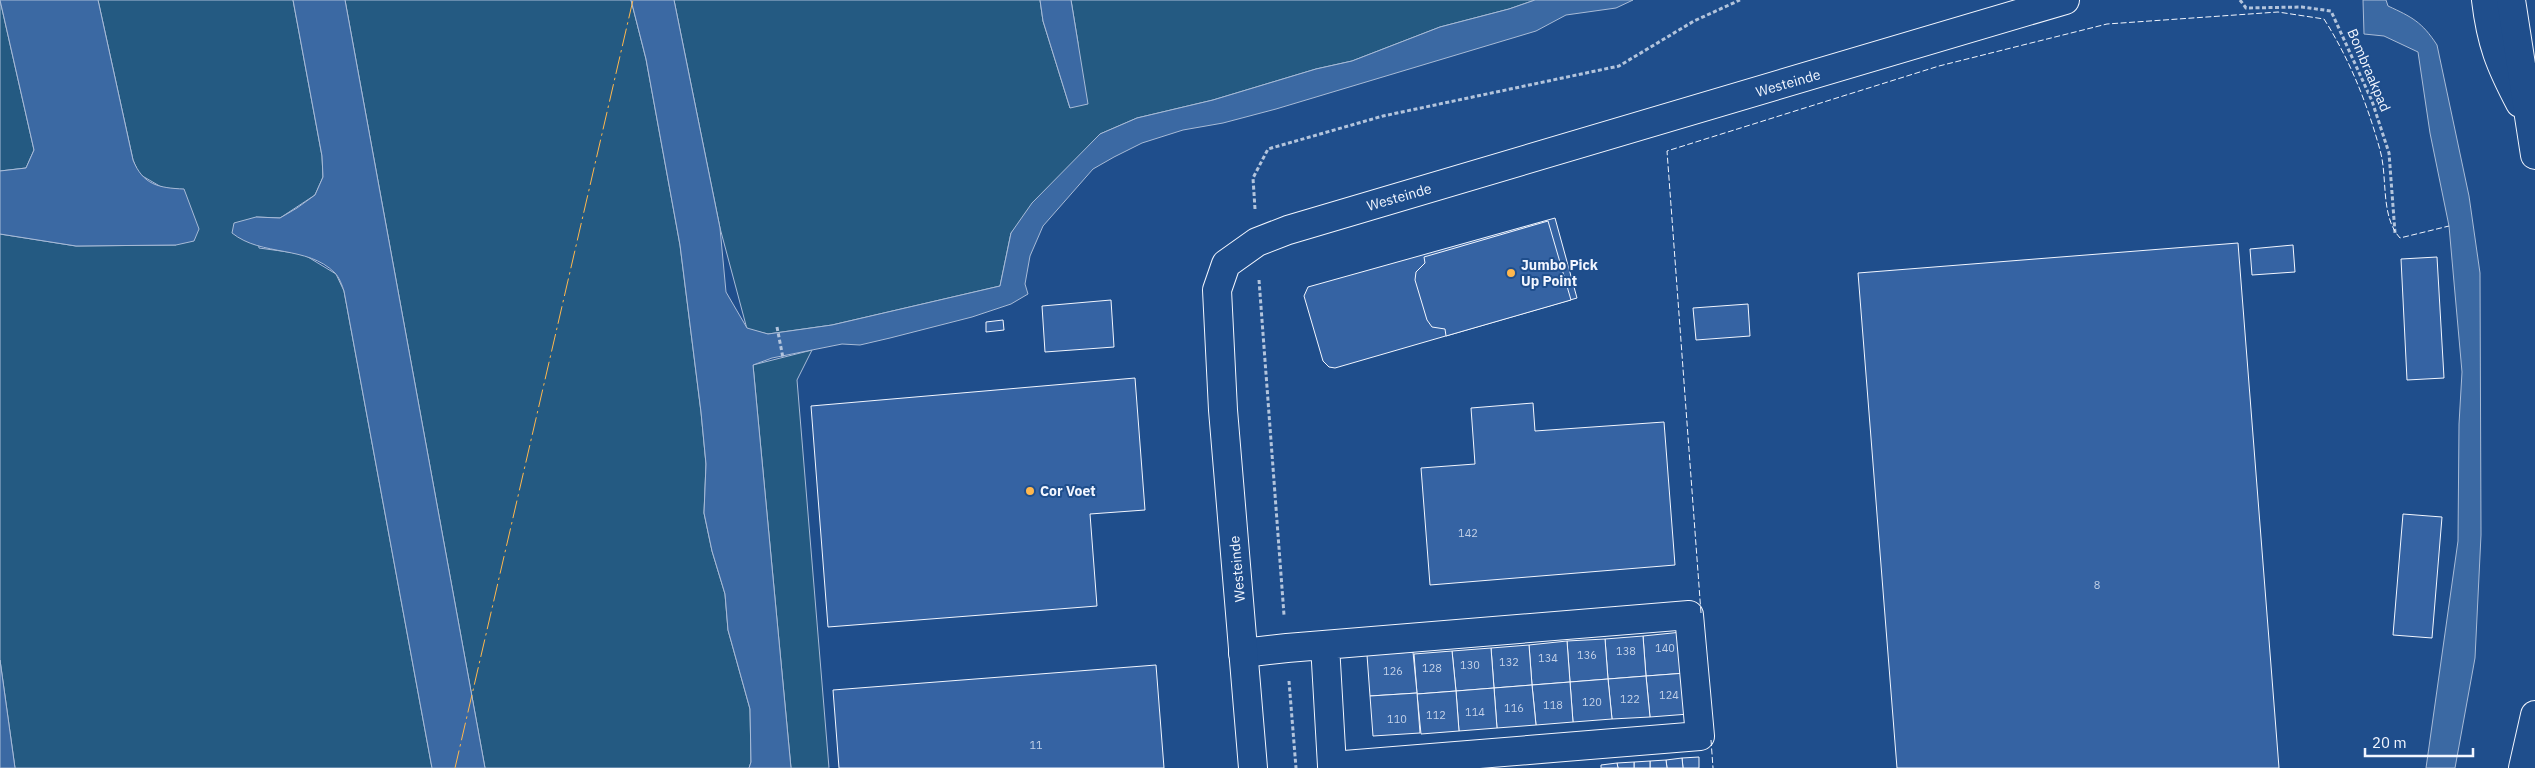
<svg xmlns="http://www.w3.org/2000/svg" width="2535" height="768" font-family="'IBM Plex Sans',sans-serif">
	<rect width="100%" height="100%" fill="#1f4e8c"/>
	<!-- green -->
	<g fill="#245a82" stroke="#a8bbd7">
		<polygon points="0,0 34,150 26,168 0,171"/>
		<polygon points="98,0 293,0 322,156 323,177 315,195 280,218 256,217 259,248 303,254 336,274 344,291 432,768 15,768 0,660 0,234 76,246 176,245 163,188 139,174 133,160"/>
		<polygon points="345,0 631,0 646,59 680,245 701,412 706,464 704,513 712,551 725,594 728,630 750,709 751,762 749,768 485,768"/>
		<polygon points="674,0 1040,0 1043,21 1070,108 1078,43 1071,0 1535,0 1509,9 1440,27 1352,61 1316,69 1213,100 1137,118 1100,134 1011,233 1000,286 832,325 768,334 747,329 720,228"/>
		<polygon points="812,350 797,380 829,768 791,768 753,365"/>
	</g>
	<!-- water -->
	<g fill="#3b69a3" stroke="#a8bbd7">
		<path d="M 0,0 L 98,0 L 133,160 C 143,185 159,188 184,189 L 199,229 L 194,241 L 176,245 L 76,246 L 0,234 L 0,171 L 26,168 L 34,150 Z"/>
		<path d="M 293,0 L 345,0 L 485,768 L 432,768 L 344,291 C 342,285 339,277 335,273 C 307,245 262,257 232,233 L 234,223 L 256,217 L 280,218 L 297,208 L 315,195 L 323,177 L 322,156 Z"/>
		<polygon points="631,0 674,0 720,228 726,292 747,328 768,334 832,325 1000,286 1011,233 1032,203 1100,134 1137,118 1213,100 1316,69 1352,61 1440,27 1509,9 1535,0 1633,0 1616,8 1566,15 1536,31 1276,109 1223,123 1183,130 1142,143 1114,157 1093,169 1043,226 1030,256 1025,284 1028,294 1011,304 972,317 890,338 860,345 842,344 772,358 753,365 791,768 749,768 751,762 750,709 728,630 725,594 712,551 704,513 706,464 701,412 680,245 646,59"/>
		<polygon points="1040,0 1071,0 1088,104 1070,108 1043,21"/>
		<path d="M 2363,0 L 2386,0 L 2388,6 C 2412,17 2422,22 2437,45 L 2469,196 L 2480,273 L 2481,535 L 2475,658 L 2455,768 L 2426,768 L 2458,541 L 2459,424 L 2462,372 L 2449,226 L 2430,133 L 2418,52 L 2384,36 L 2364,34 Z"/>
		<polygon points="0,660 15,768 0,768"/>
	</g>
	<!-- building -->
	<g fill="#3563a3" stroke="#f2f6ff">
		<polygon points="1555,218 1577,298 1335,368 1329,367 1323,361 1304,296 1308,287"/>
		<polygon points="1548,221 1571,300 1446,336 1445,329 1432,327 1427,320 1415,280 1416,272 1425,263 1424,257"/>
		<polygon points="2238,243 2279,768 1897,768 1858,273"/>
		<polygon points="2293,245 2295,272 2252,275 2250,249"/>
		<polygon points="2437,257 2444,378 2407,380 2401,259"/>
		<polygon points="1111,300 1114,347 1045,352 1042,306"/>
		<polygon points="1748,304 1750,336 1696,340 1693,308"/>
		<polygon points="1003,320 1004,330 986,332 986,322"/>
		<polygon points="1135,378 1145,510 1090,514 1097,606 828,627 811,406"/>
		<polygon points="1533,403 1535,431 1664,422 1675,565 1430,585 1421,468 1475,464 1471,408"/>
		<polygon points="2403,514 2442,517 2432,638 2393,635"/>
		<polygon points="1682,632 1686,673 1646,676 1643,636"/>
		<polygon points="1643,636 1646,676 1608,679 1605,639"/>
		<polygon points="1605,639 1608,679 1570,682 1567,641"/>
		<polygon points="1567,641 1570,682 1532,685 1529,645"/>
		<polygon points="1529,645 1532,685 1494,688 1491,648"/>
		<polygon points="1491,648 1494,688 1456,691 1452,651"/>
		<polygon points="1452,651 1456,691 1417,694 1414,654"/>
		<polygon points="1413,652 1417,693 1370,696 1367,655"/>
		<polygon points="1156,665 1164,768 839,768 833,690"/>
		<polygon points="1686,673 1689,714 1650,717 1646,676"/>
		<polygon points="1646,676 1650,717 1612,719 1608,679"/>
		<polygon points="1608,679 1612,719 1573,722 1570,682"/>
		<polygon points="1570,682 1573,722 1536,725 1532,685"/>
		<polygon points="1532,685 1536,725 1497,728 1494,688"/>
		<polygon points="1494,688 1497,728 1459,731 1456,691"/>
		<polygon points="1456,691 1459,731 1421,734 1417,694"/>
		<polygon points="1417,693 1420,733 1373,736 1370,696"/>
		<polygon points="1699,757 1699,768 1683,768 1682,758"/>
		<polygon points="1682,758 1683,768 1667,768 1666,760"/>
		<polygon points="1666,760 1667,768 1650,768 1650,761"/>
		<polygon points="1650,761 1650,768 1634,768 1634,762"/>
		<polygon points="1634,762 1634,768 1618,768 1617,763"/>
		<polygon points="1617,763 1618,768 1601,768 1601,765"/>
	</g>
	<g fill="none" stroke-linecap="round" stroke-linejoin="round">
		<defs>
			<g id="minor">
				<polyline points="1243,653 1287,648 1689,615 1700,736 1332,766 1325,645"/>
				<polyline points="1253,768 1223,410 1217,290 1226,264 1257,242 1288,230 2065,0"/>
			</g>
			<g id="major">
				<path d="M 2486,0 C 2491,43 2500,65 2520,103"/>
				<polyline points="2511,0 2535,155"/>
				<polyline points="2523,768 2535,715"/>
			</g>
		</defs>
		<!-- minor casing -->
		<use href="#minor" stroke="#f2f6ff" stroke-width="30"/>
		<!-- major casing -->
		<use href="#major" stroke="#f2f6ff" stroke-width="30"/>
		<!-- path -->
		<g stroke="#b3c4dc" stroke-width="3" stroke-dasharray="4 2.5" stroke-linecap="butt">
			<polyline points="2240,0 2246,8 2302,7 2331,11 2372,101 2389,153 2395,233"/>
			<polyline points="1255,209 1253,178 1268,149 1383,116 1619,66 1694,21 1740,0"/>
			<polyline points="1259,280 1284,615"/>
			<polyline points="777,327 783,358"/>
			<polyline points="1289,681 1296,768"/>
		</g>
		<!-- minor -->
		<use href="#minor" stroke="#1f4e8c" stroke-width="28"/>
		<!-- major -->
		<use href="#major" stroke="#1f4e8c" stroke-width="28"/>
		<!-- fence -->
		<g stroke="#f2f6ff" stroke-width="1" stroke-dasharray="6 2.5" stroke-linecap="butt">
			<path d="M 1701,613 L 1667,151 L 1939,66 L 2107,24 L 2278,12 L 2324,19 C 2350,60 2367,103 2380,150 C 2388,178 2380,216 2400,238 L 2449,226"/>
			<polyline points="1711,740 1713,768"/>
		</g>
		<!-- power -->
		<polyline stroke="#ffb74d" stroke-width="1" stroke-dasharray="18 4 2.5 4" stroke-linecap="butt" points="455,768 633,0"/>
	</g>
	<!-- markers -->
	<g fill="#ffb74d" stroke="#1f4e8c" stroke-width="2">
		<circle cx="1511" cy="273" r="5"/>
		<circle cx="1030" cy="491" r="5"/>
	</g>
	<g text-anchor="middle" dominant-baseline="central" stroke-width="4" stroke-linejoin="round" paint-order="stroke">
		<!-- number labels -->
		<g font-size="11" fill="#c3d1e8">
			<text x="1468" y="533">142</text>
			<text x="2097" y="585">8</text>
			<text x="1665" y="648">140</text>
			<text x="1626" y="651">138</text>
			<text x="1587" y="655">136</text>
			<text x="1548" y="658">134</text>
			<text x="1509" y="662">132</text>
			<text x="1470" y="665">130</text>
			<text x="1432" y="668">128</text>
			<text x="1393" y="671">126</text>
			<text x="1669" y="695">124</text>
			<text x="1630" y="699">122</text>
			<text x="1592" y="702">120</text>
			<text x="1553" y="705">118</text>
			<text x="1514" y="708">116</text>
			<text x="1475" y="712">114</text>
			<text x="1436" y="715">112</text>
			<text x="1397" y="719">110</text>
			<text x="1036" y="745">11</text>
		</g>
		<!-- street labels -->
		<g font-size="14" fill="#f2f6ff" stroke="#1f4e8c">
			<text transform="translate(2369 70) rotate(67)">Bombraakpad</text>
			<text transform="translate(1788 83) rotate(-16)">Westeinde</text>
			<text transform="translate(1399 197) rotate(-16)">Westeinde</text>
			<text transform="translate(1237 569) rotate(-95)">Westeinde</text>
		</g>
		<!-- poi labels -->
		<g font-size="14" font-weight="bold" fill="#f2f6ff" stroke="#1f4e8c" text-anchor="start">
			<text x="1521" y="265">Jumbo Pick<tspan x="1521" dy="16">Up Point</tspan></text>
			<text x="1040" y="491">Cor Voet</text>
		</g>
	</g>
	<!-- scale -->
	<path d="M2365 748v8h108v-8" fill="none" stroke="#f2f6ff" stroke-width="2.5"/>
	<text x="2372" y="748" font-size="15" fill="#f2f6ff" stroke="#1f4e8c" stroke-width="4" paint-order="stroke">20 m</text>
</svg>
